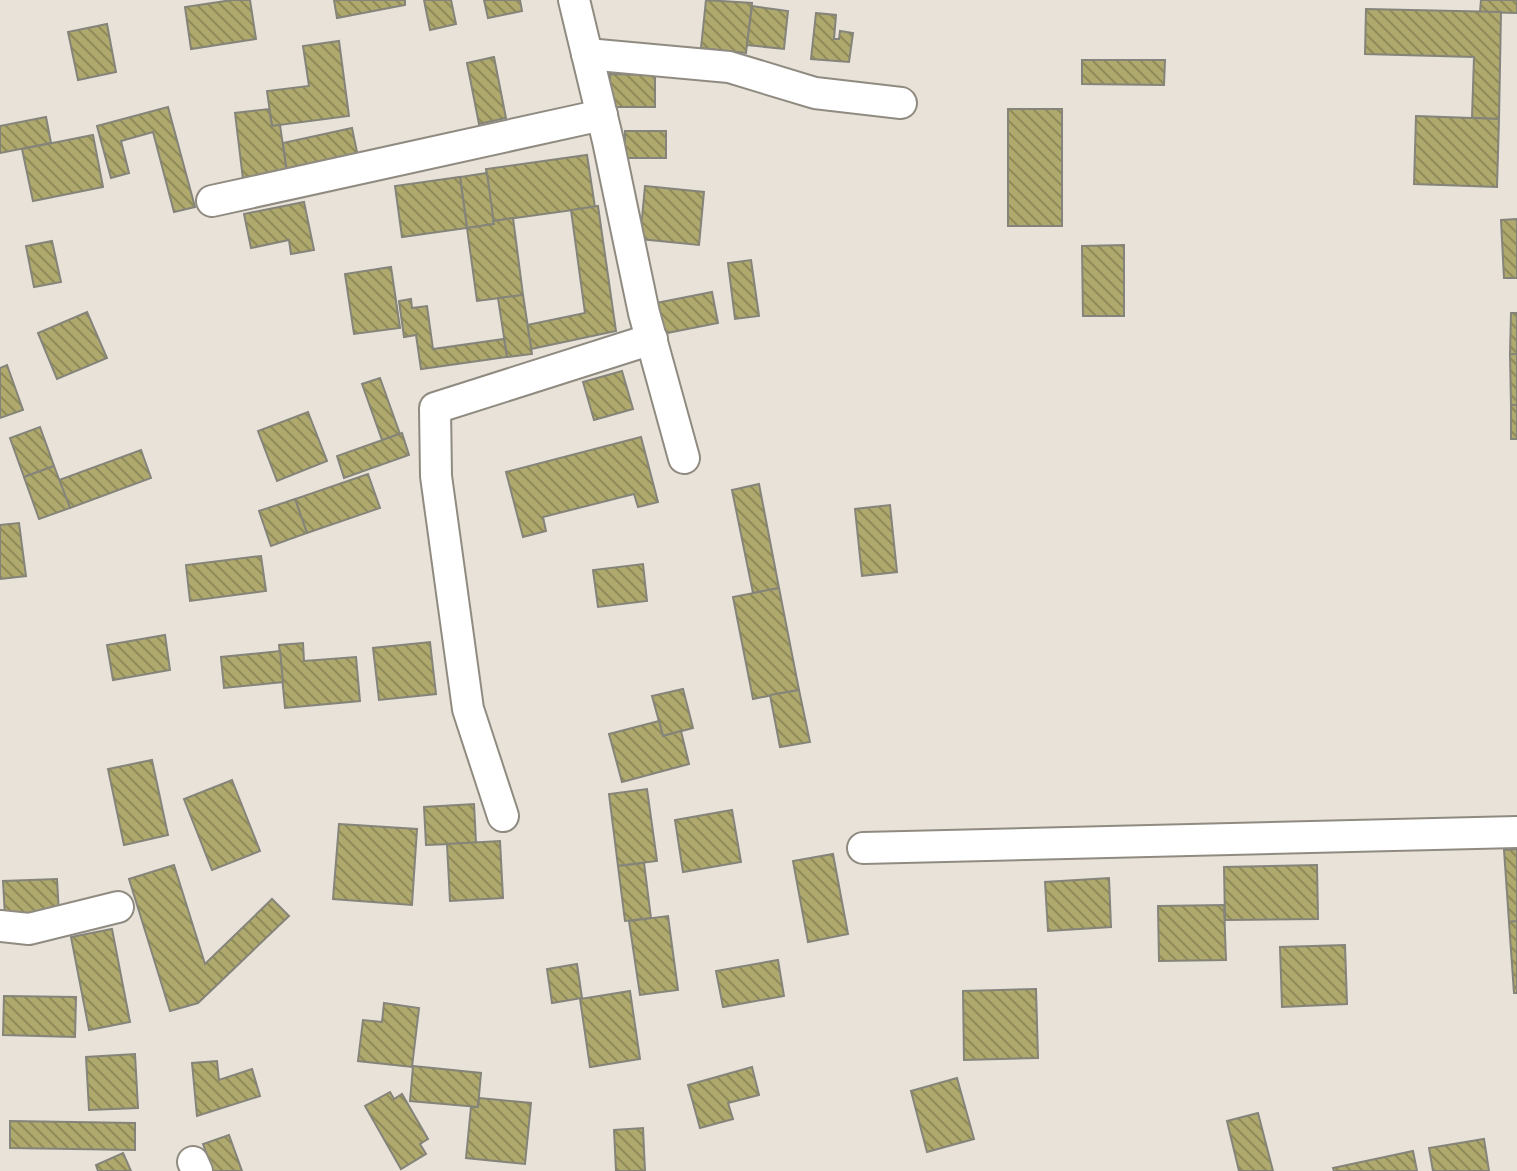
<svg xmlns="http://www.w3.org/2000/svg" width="1517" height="1171" font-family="Signika,sans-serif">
	<defs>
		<pattern id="building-back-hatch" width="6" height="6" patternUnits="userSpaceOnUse" patternTransform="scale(2)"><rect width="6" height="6" fill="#afa96d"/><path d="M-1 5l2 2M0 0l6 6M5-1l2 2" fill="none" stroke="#8f8a5a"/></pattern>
	</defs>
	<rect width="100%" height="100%" fill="#e8e2d8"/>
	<!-- building -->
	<g fill="url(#building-back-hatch)" stroke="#85847a" stroke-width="2">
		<polygon points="232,0 250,0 256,39 191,49 185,7"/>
		<polygon points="334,0 405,0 405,5 337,18"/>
		<polygon points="424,0 451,0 456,24 430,30"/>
		<polygon points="484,0 520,0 522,11 488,18"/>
		<polygon points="706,0 752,3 746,53 701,48"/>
		<polygon points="1481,0 1517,0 1517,13 1480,12"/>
		<polygon points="752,6 788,11 784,49 747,45"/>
		<polygon points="1366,9 1501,12 1499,119 1472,118 1474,57 1365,54"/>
		<polygon points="816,13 836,15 834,39 839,39 840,31 853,33 849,62 811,59"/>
		<polygon points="107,24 116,72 78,80 68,32"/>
		<polygon points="339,41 349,116 272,126 267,91 309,86 303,46"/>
		<polygon points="494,57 506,118 479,124 467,63"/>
		<polygon points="1082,60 1165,60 1164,85 1082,84"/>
		<polygon points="610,74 655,75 655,107 610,107"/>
		<polygon points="168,107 195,207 174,212 153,132 121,141 129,173 111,178 97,126"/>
		<polygon points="269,109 272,126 280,125 287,173 243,179 235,113"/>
		<rect x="1008" y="109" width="54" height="117"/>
		<polygon points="1416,116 1499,119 1497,187 1414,184"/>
		<polygon points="46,117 51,143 0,153 0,126"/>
		<polygon points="352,128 358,157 287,173 283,143"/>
		<rect x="625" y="131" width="41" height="27"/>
		<polygon points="93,135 103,187 33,201 22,149"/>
		<polygon points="587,155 595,207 493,221 486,169"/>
		<polygon points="487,173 494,224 467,228 460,177"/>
		<polygon points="460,177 467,228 402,237 395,186"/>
		<polygon points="645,186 704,192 699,245 640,239"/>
		<polygon points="304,202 314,250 291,254 289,240 251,248 244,214"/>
		<polygon points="598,206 616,331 531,349 527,325 585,313 571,210"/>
		<polygon points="513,218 523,295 477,301 467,228 494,224 493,221"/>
		<polygon points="1517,219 1517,278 1504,278 1501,220"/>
		<polygon points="52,241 61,282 34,287 26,246"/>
		<polygon points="1124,245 1124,316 1083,316 1082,246"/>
		<polygon points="751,260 759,316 735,319 728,263"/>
		<polygon points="391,267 400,328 354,334 345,274"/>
		<polygon points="712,292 718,323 662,334 656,303"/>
		<polygon points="523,295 532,354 507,357 498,298"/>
		<polygon points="411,299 412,308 427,306 433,349 504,339 507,357 421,369 416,335 404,337 399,301"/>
		<polygon points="87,312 107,358 57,379 38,333"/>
		<polygon points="1511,313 1517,313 1517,354 1510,354"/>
		<polygon points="1510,354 1517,354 1517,405 1511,405"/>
		<polygon points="7,365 23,410 0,418 0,368"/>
		<polygon points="622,371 633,409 594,420 583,382"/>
		<polygon points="380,378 400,434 382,440 362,384"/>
		<rect x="1511" y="405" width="6" height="34"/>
		<polygon points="308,412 327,461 277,481 258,431"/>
		<polygon points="40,427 54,466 24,477 10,438"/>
		<polygon points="402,433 409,455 344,478 337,456"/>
		<polygon points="641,437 658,502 638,507 634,494 543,517 546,531 523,537 506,472"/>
		<polygon points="141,450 151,478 70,508 59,480"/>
		<polygon points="54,466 70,508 39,519 24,477"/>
		<polygon points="368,474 380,508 307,533 295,499"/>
		<polygon points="759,484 779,588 753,593 732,490"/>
		<polygon points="295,499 307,533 271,546 259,511"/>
		<polygon points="890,505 897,572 862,576 855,509"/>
		<polygon points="19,523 26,576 0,579 0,525"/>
		<polygon points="261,556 266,591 190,601 186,565"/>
		<polygon points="643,564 647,601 598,607 593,570"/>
		<polygon points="779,588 799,690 753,699 733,597"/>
		<polygon points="165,635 170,670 113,680 107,645"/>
		<polygon points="430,642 436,694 379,700 373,648"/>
		<polygon points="303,643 304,661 356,657 360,701 285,708 279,645"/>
		<polygon points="280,651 283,682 224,688 221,657"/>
		<polygon points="683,689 693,728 663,736 652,696"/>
		<polygon points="799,690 810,742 780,747 770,695"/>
		<polygon points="659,721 663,736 681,731 689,764 622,782 609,734"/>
		<polygon points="152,760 168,835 124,845 108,769"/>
		<polygon points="232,780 260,851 212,870 184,799"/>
		<polygon points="647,789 657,861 618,866 609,794"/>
		<polygon points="474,804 476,843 426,845 424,807"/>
		<polygon points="732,810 741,862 683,872 675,820"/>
		<polygon points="339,824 417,829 412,905 333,899"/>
		<polygon points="500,841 503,898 450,901 447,844"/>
		<polygon points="1517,849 1517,921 1509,922 1504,850"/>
		<polygon points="833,854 848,934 808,942 793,861"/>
		<polygon points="644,863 651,918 625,921 618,866"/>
		<polygon points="174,865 205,964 272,899 289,916 198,1003 170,1011 129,879"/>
		<polygon points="1317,865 1318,919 1225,920 1224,867"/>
		<polygon points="1109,878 1111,927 1048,931 1045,882"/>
		<polygon points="57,879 59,914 5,916 3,881"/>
		<polygon points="1224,905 1226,960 1159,961 1158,906"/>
		<polygon points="668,916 678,990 640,995 629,921"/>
		<polygon points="1517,921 1517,993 1514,993 1509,922"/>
		<polygon points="112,929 130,1022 89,1030 71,937"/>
		<polygon points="1345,945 1347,1004 1282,1007 1280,947"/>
		<polygon points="778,960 784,996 723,1007 716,971"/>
		<polygon points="577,964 582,998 552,1003 547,969"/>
		<polygon points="1036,989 1038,1058 964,1060 963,991"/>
		<polygon points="630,991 640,1059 590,1067 580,999"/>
		<polygon points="4,996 76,997 75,1037 3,1035"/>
		<polygon points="384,1003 419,1008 412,1067 358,1061 363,1020 382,1022"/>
		<polygon points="135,1054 138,1108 89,1110 86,1057"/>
		<polygon points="217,1061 219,1080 252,1069 260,1096 197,1116 192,1063"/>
		<polygon points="413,1066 481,1073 478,1107 410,1101"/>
		<polygon points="752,1067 759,1095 728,1103 733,1119 700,1128 688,1085"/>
		<polygon points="957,1078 974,1139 927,1152 911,1091"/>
		<polygon points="390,1092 394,1099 402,1094 428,1139 420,1144 426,1154 401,1169 365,1106"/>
		<polygon points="479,1098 531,1103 525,1164 466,1158 471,1107 478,1107"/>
		<polygon points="1258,1113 1273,1171 1239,1171 1227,1121"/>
		<polygon points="10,1121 135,1123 135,1150 10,1148"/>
		<polygon points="643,1128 645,1171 616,1171 614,1130"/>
		<polygon points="229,1135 242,1171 213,1171 203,1144"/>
		<polygon points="1484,1139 1489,1171 1433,1171 1429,1148"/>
		<polygon points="1413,1151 1417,1171 1334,1171 1333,1168"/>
		<polygon points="123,1153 131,1171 98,1171 96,1165"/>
	</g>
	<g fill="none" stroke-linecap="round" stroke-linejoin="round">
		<defs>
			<g id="minor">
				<polyline points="574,0 608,141 644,313 684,458"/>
				<polyline points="587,54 729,67 815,93 901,103"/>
				<polyline points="212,201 602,115"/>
				<polyline points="503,816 468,709 436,476 435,408 652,339"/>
				<polyline points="863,848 1517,832"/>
				<polyline points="0,926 29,929 118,907"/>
				<polyline points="193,1162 197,1171"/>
			</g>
		</defs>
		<!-- minor casing -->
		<use href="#minor" stroke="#908b81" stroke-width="34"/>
		<!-- minor -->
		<use href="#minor" stroke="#fff" stroke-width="30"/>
	</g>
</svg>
